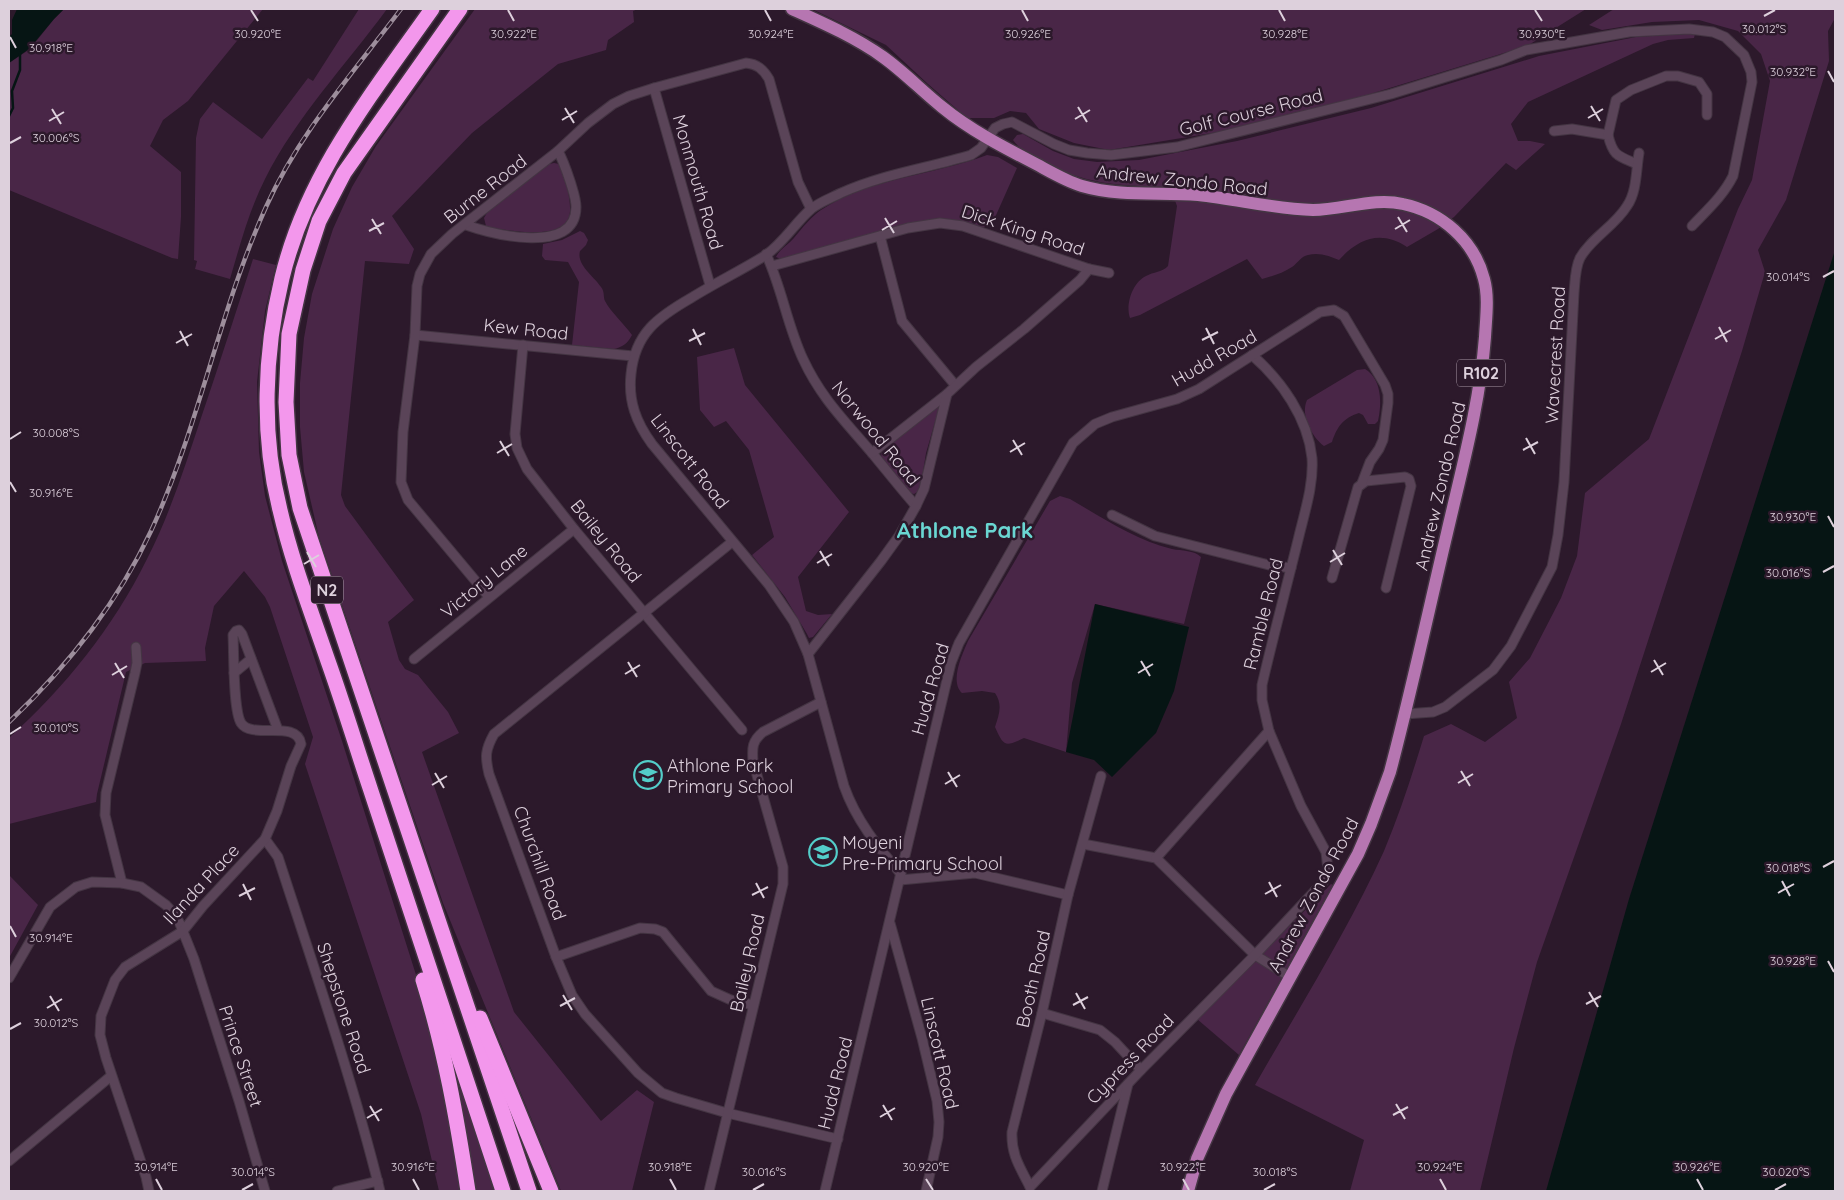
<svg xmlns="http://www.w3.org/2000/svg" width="1844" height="1200" font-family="Quicksand,sans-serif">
	<rect width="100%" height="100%" fill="#2c192b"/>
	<!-- green -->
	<g fill="#492647">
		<polygon points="64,9 263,9 188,101 163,120 150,146 181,172 181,217 178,259 172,258 9,190 9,63 30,49 54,19"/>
		<path d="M 359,9 L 387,9 C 346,65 296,117 265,179 C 249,211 240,245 230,279 L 195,269 L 197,261 L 194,260 L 196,138 L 200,119 L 213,102 L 262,139 L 308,78 L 313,81 Z"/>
		<polygon points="475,9 638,9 633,11 634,22 608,40 606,50 558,64 472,133 392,216 414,249 409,264 365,261 341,495 345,506 414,600 388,622 399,660 405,669 418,675 448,712 459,733 422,752 514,1012 601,1121 637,1090 654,1102 632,1191 561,1191 443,903 319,537 304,472 300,427 300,383 304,338 312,294 333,229 352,187 376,146"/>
		<polygon points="812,9 1586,9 1527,46 1344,102 1218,132 1109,150 1074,143 1039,129 1026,113 1010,111 994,118 967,118 928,84 886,45"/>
		<path d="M 1614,9 L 1835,9 L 1835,18 L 1828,31 L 1829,61 L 1786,200 L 1758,250 L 1765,272 L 1742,351 L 1621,724 L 1537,962 L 1514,1048 L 1480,1191 L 1350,1191 L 1364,1140 L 1255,1085 C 1299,1008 1347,932 1384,851 C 1400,813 1412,775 1424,736 L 1451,724 L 1485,742 L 1517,718 L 1509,682 L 1530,658 L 1561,598 L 1577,556 L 1585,493 L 1649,439 L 1738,209 L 1752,180 L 1770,81 L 1761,54 L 1738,31 L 1699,20 L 1652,22 L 1602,30 L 1589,25 Z"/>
		<path d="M 1684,34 L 1695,34 L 1694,38 L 1668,40 L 1653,44 L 1528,102 L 1511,124 L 1518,141 L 1530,141 L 1545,144 L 1516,170 L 1506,163 L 1454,217 L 1438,229 L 1407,247 C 1381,230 1359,238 1339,260 C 1329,256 1319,252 1308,255 C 1301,256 1298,263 1292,267 C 1283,273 1273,276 1262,279 L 1247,259 L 1140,315 L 1130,318 C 1125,304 1133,282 1146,276 C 1153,272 1163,272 1168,266 L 1177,206 L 1170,187 C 1119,186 1084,185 1038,159 C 1030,154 1019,149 1013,140 L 1017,135 L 1023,134 L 1053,151 L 1074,159 L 1097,162 L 1139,160 L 1237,141 L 1371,108 L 1539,56 L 1636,37 Z"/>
		<path d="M 987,155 L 998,157 L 1017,168 L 993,222 L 982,228 L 948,220 L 781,259 L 776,257 C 780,249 789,244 794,238 C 802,228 811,217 821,210 C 871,177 932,176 987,155 Z"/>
		<path d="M 554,163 L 559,164 L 562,169 C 565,181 570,195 570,207 C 573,244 513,230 491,228 L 486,226 L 484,218 L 488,211 L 549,164 Z"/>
		<path d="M 580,231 L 584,233 L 588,240 L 586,245 L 580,251 C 576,265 595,277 601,287 C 605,292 603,297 605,301 C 610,311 625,325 632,335 C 628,343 623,347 614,349 L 572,345 L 579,282 L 568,262 L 545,260 L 542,256 L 543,244 L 562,240 Z"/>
		<path d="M 253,259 L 276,265 L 265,311 L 257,382 L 259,452 L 265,496 L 282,561 L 342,741 L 417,978 L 436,1046 L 462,1191 L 439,1191 L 421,1114 L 305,764 L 313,737 L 270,607 L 265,597 L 244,571 L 214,606 L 205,648 L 206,661 L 145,663 L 126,672 L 97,794 L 96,802 L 9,824 L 9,738 C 65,687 113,628 147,559 C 170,514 185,466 201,418 C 219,365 236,312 253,259 Z"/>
		<polygon points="734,348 745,385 849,512 798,577 806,611 818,615 832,614 813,637 809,638 807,634 785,597 752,555 774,537 749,450 726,421 714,427 700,410 697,357"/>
		<path d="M 1365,369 C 1382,379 1382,404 1378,421 L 1375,424 L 1368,424 L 1363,415 L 1359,413 C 1343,418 1337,427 1332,442 L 1324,446 C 1312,437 1300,415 1307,400 L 1357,370 Z"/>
		<polygon points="937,408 939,408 926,453 921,484 917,492 914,494 910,493 881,458 882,450 923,415"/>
		<path d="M 1060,496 L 1070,499 C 1103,518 1135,540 1172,549 C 1182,551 1194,550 1201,557 L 1184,624 L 1095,604 L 1072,683 L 1066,752 L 1024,738 C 1005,747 1004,747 995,727 C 999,714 1003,705 995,693 L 982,691 L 962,693 C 949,681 963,653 968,641 L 1050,501 Z"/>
		<polygon points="9,875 38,905 9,958"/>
		<polygon points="1331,884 1333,885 1239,1055 1197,1019"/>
		<polygon points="461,1088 495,1191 474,1191 470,1154 458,1089"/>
	</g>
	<!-- water -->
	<g fill="#061514">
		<polygon points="17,9 64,9 54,19 29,49 9,63 9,37 12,34 12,20"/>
		<polygon points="1835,250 1835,1191 1546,1191 1629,899"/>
		<polygon points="1095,604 1189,627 1174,691 1156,733 1112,777 1094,760 1066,752"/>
	</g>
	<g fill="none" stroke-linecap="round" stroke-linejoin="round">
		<!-- stream -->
		<polyline stroke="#061514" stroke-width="2.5" points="9,116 13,108 12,91 20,70 20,53"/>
		<defs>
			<g id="minor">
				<polyline points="654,88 710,285"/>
				<path d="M 1554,131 L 1572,129 L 1608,135 C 1613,156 1618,156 1637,164"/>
				<polyline points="1608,135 1616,100 1631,90 1666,76 1678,76 1699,82 1707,94 1707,115"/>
				<path d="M 466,225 C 492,234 576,256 576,207 C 576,199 573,191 571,184 C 567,172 564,162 558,151"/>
				<polyline points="880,236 902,321 955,385"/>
				<path d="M 766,254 C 782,288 787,325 803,359 C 821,398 845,421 872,453 C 887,471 901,489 916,506"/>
				<polyline points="772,266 908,228 940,223 963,226 1089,269 1109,273"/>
				<polyline points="415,335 633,356"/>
				<polyline points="523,345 515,434 517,448 527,469 574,529 742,730"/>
				<polyline points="872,453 947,394 976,367 1024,329 1080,280 1089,269"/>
				<polyline points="1112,515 1155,536 1269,565 1291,568"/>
				<path d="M 732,542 L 494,734 C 485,750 485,757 489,774 L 556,957 L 572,995 L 585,1014 L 638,1073 L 662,1093 L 676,1098 L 727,1113 L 838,1139"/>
				<polyline points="1332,578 1358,487 1366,481 1405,477 1409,479 1411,486 1386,588"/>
				<path d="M 489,597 L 408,500 L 401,482 L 403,432 L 415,335 L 417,286 L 420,274 L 431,254 L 452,234 L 558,151 L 588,123 L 613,104 L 629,96 L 654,88 L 746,63 C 757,64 763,69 769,79 L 798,182 L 811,209"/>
				<polyline points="808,654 881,561 899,536 916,506 924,489 947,394"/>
				<polyline points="414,659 574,529"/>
				<polyline points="234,673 251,659"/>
				<path d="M 1405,714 L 1433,712 L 1445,707 L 1493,670 L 1511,646 L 1552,567 L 1558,535 L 1564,482 L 1574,293 C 1575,282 1575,268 1580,258 C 1591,238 1615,226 1627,206 C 1637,192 1636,170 1639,153"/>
				<path d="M 265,839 L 278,857 C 314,968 352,1078 380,1191"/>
				<polyline points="1083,844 1156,858 1255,955 1290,977"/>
				<path d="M 1156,858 L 1269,731 L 1262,700 L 1262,685 C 1273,637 1286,589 1298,540 C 1304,514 1314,485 1312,458 C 1308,418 1281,380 1252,355"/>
				<path d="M 901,874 C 877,846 856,820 844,786 L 808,654 L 794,622 L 769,585 L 652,444 C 636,422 628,401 631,374 C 635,333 658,317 691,298 C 715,283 742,270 766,255 C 784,242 795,223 811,209 C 820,202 831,198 841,193 C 883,174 928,168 971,155 L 981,148 L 995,128 L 1003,124 L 1012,122 L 1054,144 L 1069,150 L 1087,153 L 1111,155 L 1177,147 L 1391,94 L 1501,60 L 1526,50 L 1629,32 L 1689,29 L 1713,32 L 1725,37 L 1744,55 L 1751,72 L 1752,82 L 1733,176 C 1723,196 1707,210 1692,226"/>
				<polyline points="900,880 975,873 1068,895"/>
				<polyline points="122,883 105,815 106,793 135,673 137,663 136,647"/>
				<polyline points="890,923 922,1038 937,1101 939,1122 938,1137 926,1191"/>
				<polyline points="556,957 640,928 655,929 663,932 711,991 731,1000 753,1005"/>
				<polyline points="9,978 50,907 76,887 92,882 122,883 141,887 166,905 175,915 180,924 194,959 239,1101 265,1191"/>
				<polyline points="1042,1013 1100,1030 1115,1042 1141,1070"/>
				<polyline points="9,1161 111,1076"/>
				<polyline points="1030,1187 1141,1070 1255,955 1324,881 1328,870 1326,852 1301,806 1269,731"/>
				<path d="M 1030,1187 C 1020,1167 1011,1155 1012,1132 L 1042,1013 L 1068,895 L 1101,776"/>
				<path d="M 149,1191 L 146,1177 L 106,1058 L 100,1035 L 101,1016 L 115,980 L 125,967 L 183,931 L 203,906 L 265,839 L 277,811 L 291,766 L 301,744 C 297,719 252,740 241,723 C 233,710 234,652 233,635 L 236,631 L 239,630 L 242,634 L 278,730"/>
				<polyline points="337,1191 378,1181"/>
				<path d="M 709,1191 L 783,884 L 783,867 L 753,761 C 752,748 752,741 763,732 L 821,702"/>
				<polyline points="825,1191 951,663 959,643 980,606 1073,443 1095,424 1112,417 1177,399 1199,389 1320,312 1334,310 1344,316 1385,385 1388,394 1388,403 1383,440 1379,449 1370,462 1362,483"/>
				<polyline points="1102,1191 1128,1084"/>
			</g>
			<path id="primary" d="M 792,9 C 823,23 855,37 883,57 C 904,72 922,91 942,107 C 970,130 1003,147 1036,164 C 1051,172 1066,181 1082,186 C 1120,197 1159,192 1198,195 C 1237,199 1274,209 1313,210 C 1343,210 1374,197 1403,204 C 1441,212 1474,240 1484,279 C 1489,297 1486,318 1485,337 C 1480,403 1462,468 1447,533 C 1428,613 1411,693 1390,772 L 1371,824 L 1358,854 L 1226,1094 L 1197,1159 L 1188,1191"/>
			<g id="motorway">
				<path d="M 432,9 C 372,94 307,174 282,278 C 264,353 261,435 280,510 C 292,562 311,611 328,661 C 343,703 356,746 370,788 C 414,922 459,1057 503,1191"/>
				<polyline points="460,9 344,173 319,221 303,270 289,334 286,402 289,455 300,508 529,1191"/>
				<path d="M 423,980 C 445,1050 457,1120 468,1191"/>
				<polyline points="480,1018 551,1191"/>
			</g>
		</defs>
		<!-- minor casing -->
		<use href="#minor" stroke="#443543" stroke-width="11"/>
		<!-- primary casing -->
		<use href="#primary" stroke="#443543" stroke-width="15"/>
		<!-- motorway casing -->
		<use href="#motorway" stroke="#443543" stroke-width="18"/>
		<!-- minor -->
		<use href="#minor" stroke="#5a4458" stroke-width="9"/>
		<!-- primary -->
		<use href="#primary" stroke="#b676b1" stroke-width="12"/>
		<!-- motorway -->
		<use href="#motorway" stroke="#f397ec" stroke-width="15"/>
		<defs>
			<path id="rail" d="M 9,722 C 67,667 117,604 151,531 C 199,427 219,311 266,207 C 299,133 353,73 401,9"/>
		</defs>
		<!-- rail casing -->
		<use href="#rail" stroke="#9d8e9c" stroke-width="4.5"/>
		<!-- rail -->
		<use href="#rail" stroke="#2c192b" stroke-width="2.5" stroke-dasharray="8" stroke-linecap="butt"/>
	</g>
	<!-- ticks -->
	<path fill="none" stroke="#ddd0dc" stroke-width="2" d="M 251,10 L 258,21M 508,10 L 514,21M 765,10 L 771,21M 1022,10 L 1028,21M 1279,10 L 1285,21M 1535,10 L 1542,21M 1764,16 L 1775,10M 10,37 L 16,48M 1828,71 L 1834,82M 1591,106 L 1600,121M 1078,107 L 1087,122M 565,108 L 574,123M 52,109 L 61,124M 1588,118 L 1603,109M 1075,119 L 1090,110M 562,120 L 577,111M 49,121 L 64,112M 10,143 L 21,137M 1398,217 L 1407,232M 885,218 L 894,233M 372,219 L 381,234M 1395,229 L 1410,220M 882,230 L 897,221M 369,231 L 384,223M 1823,277 L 1834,271M 1719,327 L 1727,342M 1206,328 L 1214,344M 693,329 L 701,345M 180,331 L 188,346M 1715,339 L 1731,330M 1202,340 L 1218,332M 689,341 L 705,333M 176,343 L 192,334M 1526,438 L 1535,454M 10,439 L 21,432M 1013,440 L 1022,455M 500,441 L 509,456M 1523,450 L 1538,442M 1010,452 L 1025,443M 497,453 L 512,444M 10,482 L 16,492M 1828,516 L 1834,527M 1333,550 L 1342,565M 820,551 L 829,566M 307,552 L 316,567M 1330,562 L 1345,553M 817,563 L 832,554M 304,564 L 319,555M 1823,572 L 1834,566M 1654,660 L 1663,675M 1141,661 L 1150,676M 628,662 L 637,677M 115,663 L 124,678M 1651,672 L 1666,663M 1138,673 L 1153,664M 625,674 L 640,665M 112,675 L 127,666M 10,734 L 21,727M 1461,771 L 1470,786M 948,772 L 957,787M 435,773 L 444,788M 1458,783 L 1473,774M 945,784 L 960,775M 432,785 L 447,776M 1823,867 L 1834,861M 1782,881 L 1790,896M 1269,882 L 1277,897M 756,883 L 764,898M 243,884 L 251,900M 1778,893 L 1794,884M 1265,894 L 1281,885M 752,895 L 768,887M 239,896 L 255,888M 10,926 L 16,937M 1828,961 L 1834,972M 1589,992 L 1598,1007M 1076,993 L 1085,1009M 563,995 L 572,1010M 50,996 L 59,1011M 1586,1004 L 1601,996M 1073,1005 L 1088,997M 560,1006 L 575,998M 47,1008 L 62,999M 10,1029 L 21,1023M 1396,1104 L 1405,1119M 883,1105 L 892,1120M 370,1106 L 379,1121M 1393,1115 L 1408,1107M 880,1117 L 895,1108M 367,1118 L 382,1109M 156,1179 L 162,1190M 413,1179 L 419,1190M 670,1179 L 676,1190M 926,1179 L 933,1190M 1183,1179 L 1189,1190M 1440,1179 L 1446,1190M 1697,1179 L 1703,1190M 242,1190 L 253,1184M 753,1190 L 764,1184M 1264,1190 L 1275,1184M 1775,1190 L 1786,1184"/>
	<!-- icons -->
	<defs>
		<symbol id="school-ring" viewBox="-11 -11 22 22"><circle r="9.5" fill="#2c192b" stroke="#53cdc9" stroke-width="1.5"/><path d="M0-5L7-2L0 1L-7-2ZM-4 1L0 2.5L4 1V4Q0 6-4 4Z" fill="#53cdc9"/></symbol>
	</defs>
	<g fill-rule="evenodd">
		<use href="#school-ring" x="632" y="759" width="32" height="32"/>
		<use href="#school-ring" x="807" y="836" width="32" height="32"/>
	</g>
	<g text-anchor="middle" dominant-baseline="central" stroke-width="5" stroke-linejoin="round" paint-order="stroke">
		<!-- shield labels -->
		<g fill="#2c192b" stroke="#a899a7" stroke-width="1">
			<rect x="1457" y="359.5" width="48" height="27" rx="4"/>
			<rect x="311" y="576.5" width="32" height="27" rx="4"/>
		</g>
		<g font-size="16" font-weight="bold" fill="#ddd0dc">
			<text x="1481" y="373">R102</text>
			<text x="327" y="590">N2</text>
		</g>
		<!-- street labels -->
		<g font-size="18" fill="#ddd0dc" stroke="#2c192b">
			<text transform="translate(1251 112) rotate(-14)">Golf Course Road</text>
			<text transform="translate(1182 180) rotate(6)">Andrew Zondo Road</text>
			<text transform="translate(698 182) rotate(74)">Monmouth Road</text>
			<text transform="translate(485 189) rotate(-38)">Burne Road</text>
			<text transform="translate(1023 230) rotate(18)">Dick King Road</text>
			<text transform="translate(526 329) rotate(6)">Kew Road</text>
			<text transform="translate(1555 355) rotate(-87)">Wavecrest Road</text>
			<text transform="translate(1214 358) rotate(-30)">Hudd Road</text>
			<text transform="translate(876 433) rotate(51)">Norwood Road</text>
			<text transform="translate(690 461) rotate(52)">Linscott Road</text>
			<text transform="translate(1440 486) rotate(-77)">Andrew Zondo Road</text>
			<text transform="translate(606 541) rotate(51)">Bailey Road</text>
			<text transform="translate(484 581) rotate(-39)">Victory Lane</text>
			<text transform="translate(1263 614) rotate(-76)">Ramble Road</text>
			<text transform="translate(930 689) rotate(-74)">Hudd Road</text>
			<text transform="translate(540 863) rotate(70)">Churchill Road</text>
			<text transform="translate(201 884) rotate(-47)">Ilanda Place</text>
			<text transform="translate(1313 895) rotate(-62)">Andrew Zondo Road</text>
			<text transform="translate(747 963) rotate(-77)">Bailey Road</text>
			<text transform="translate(1033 979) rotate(-77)">Booth Road</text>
			<text transform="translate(344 1008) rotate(72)">Shepstone Road</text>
			<text transform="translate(940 1053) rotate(77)">Linscott Road</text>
			<text transform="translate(241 1056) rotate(72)">Prince Street</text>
			<text transform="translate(1130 1059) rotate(-46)">Cypress Road</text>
			<text transform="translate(835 1083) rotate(-76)">Hudd Road</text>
		</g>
		<!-- poi labels -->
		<g font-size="18" fill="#ddd0dc" stroke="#2c192b" text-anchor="start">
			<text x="667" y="765">Athlone Park<tspan x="667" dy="21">Primary School</tspan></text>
			<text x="842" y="842">Moyeni<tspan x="842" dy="21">Pre-Primary School</tspan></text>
		</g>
		<!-- district labels -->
		<g font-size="22" font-weight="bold" fill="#6ad6d2" stroke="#2c192b">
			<text x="965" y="530">Athlone Park</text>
		</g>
	</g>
	<g font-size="12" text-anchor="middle" fill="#ddd0dc" stroke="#2c192b" stroke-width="5" stroke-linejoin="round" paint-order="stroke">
		<text x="1764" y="33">30.012°S</text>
		<text x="1285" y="38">30.928°E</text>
		<text x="258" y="38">30.920°E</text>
		<text x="514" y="38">30.922°E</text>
		<text x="771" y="38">30.924°E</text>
		<text x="1028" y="38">30.926°E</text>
		<text x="1542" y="38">30.930°E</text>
		<text x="51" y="52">30.918°E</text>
		<text x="1793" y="76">30.932°E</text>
		<text x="56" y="142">30.006°S</text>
		<text x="1788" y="281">30.014°S</text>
		<text x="56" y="437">30.008°S</text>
		<text x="51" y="497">30.916°E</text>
		<text x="1793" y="521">30.930°E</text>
		<text x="1788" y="577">30.016°S</text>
		<text x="56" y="732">30.010°S</text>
		<text x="1788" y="872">30.018°S</text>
		<text x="51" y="942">30.914°E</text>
		<text x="1793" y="965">30.928°E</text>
		<text x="56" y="1027">30.012°S</text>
		<text x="156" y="1171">30.914°E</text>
		<text x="413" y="1171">30.916°E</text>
		<text x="670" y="1171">30.918°E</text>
		<text x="926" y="1171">30.920°E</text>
		<text x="1183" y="1171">30.922°E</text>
		<text x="1440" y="1171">30.924°E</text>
		<text x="1697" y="1171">30.926°E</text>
		<text x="253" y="1176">30.014°S</text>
		<text x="764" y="1176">30.016°S</text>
		<text x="1275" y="1176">30.018°S</text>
		<text x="1786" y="1176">30.020°S</text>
	</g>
	<!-- border -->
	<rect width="1844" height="1200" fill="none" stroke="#ddd0dc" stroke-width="20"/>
</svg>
